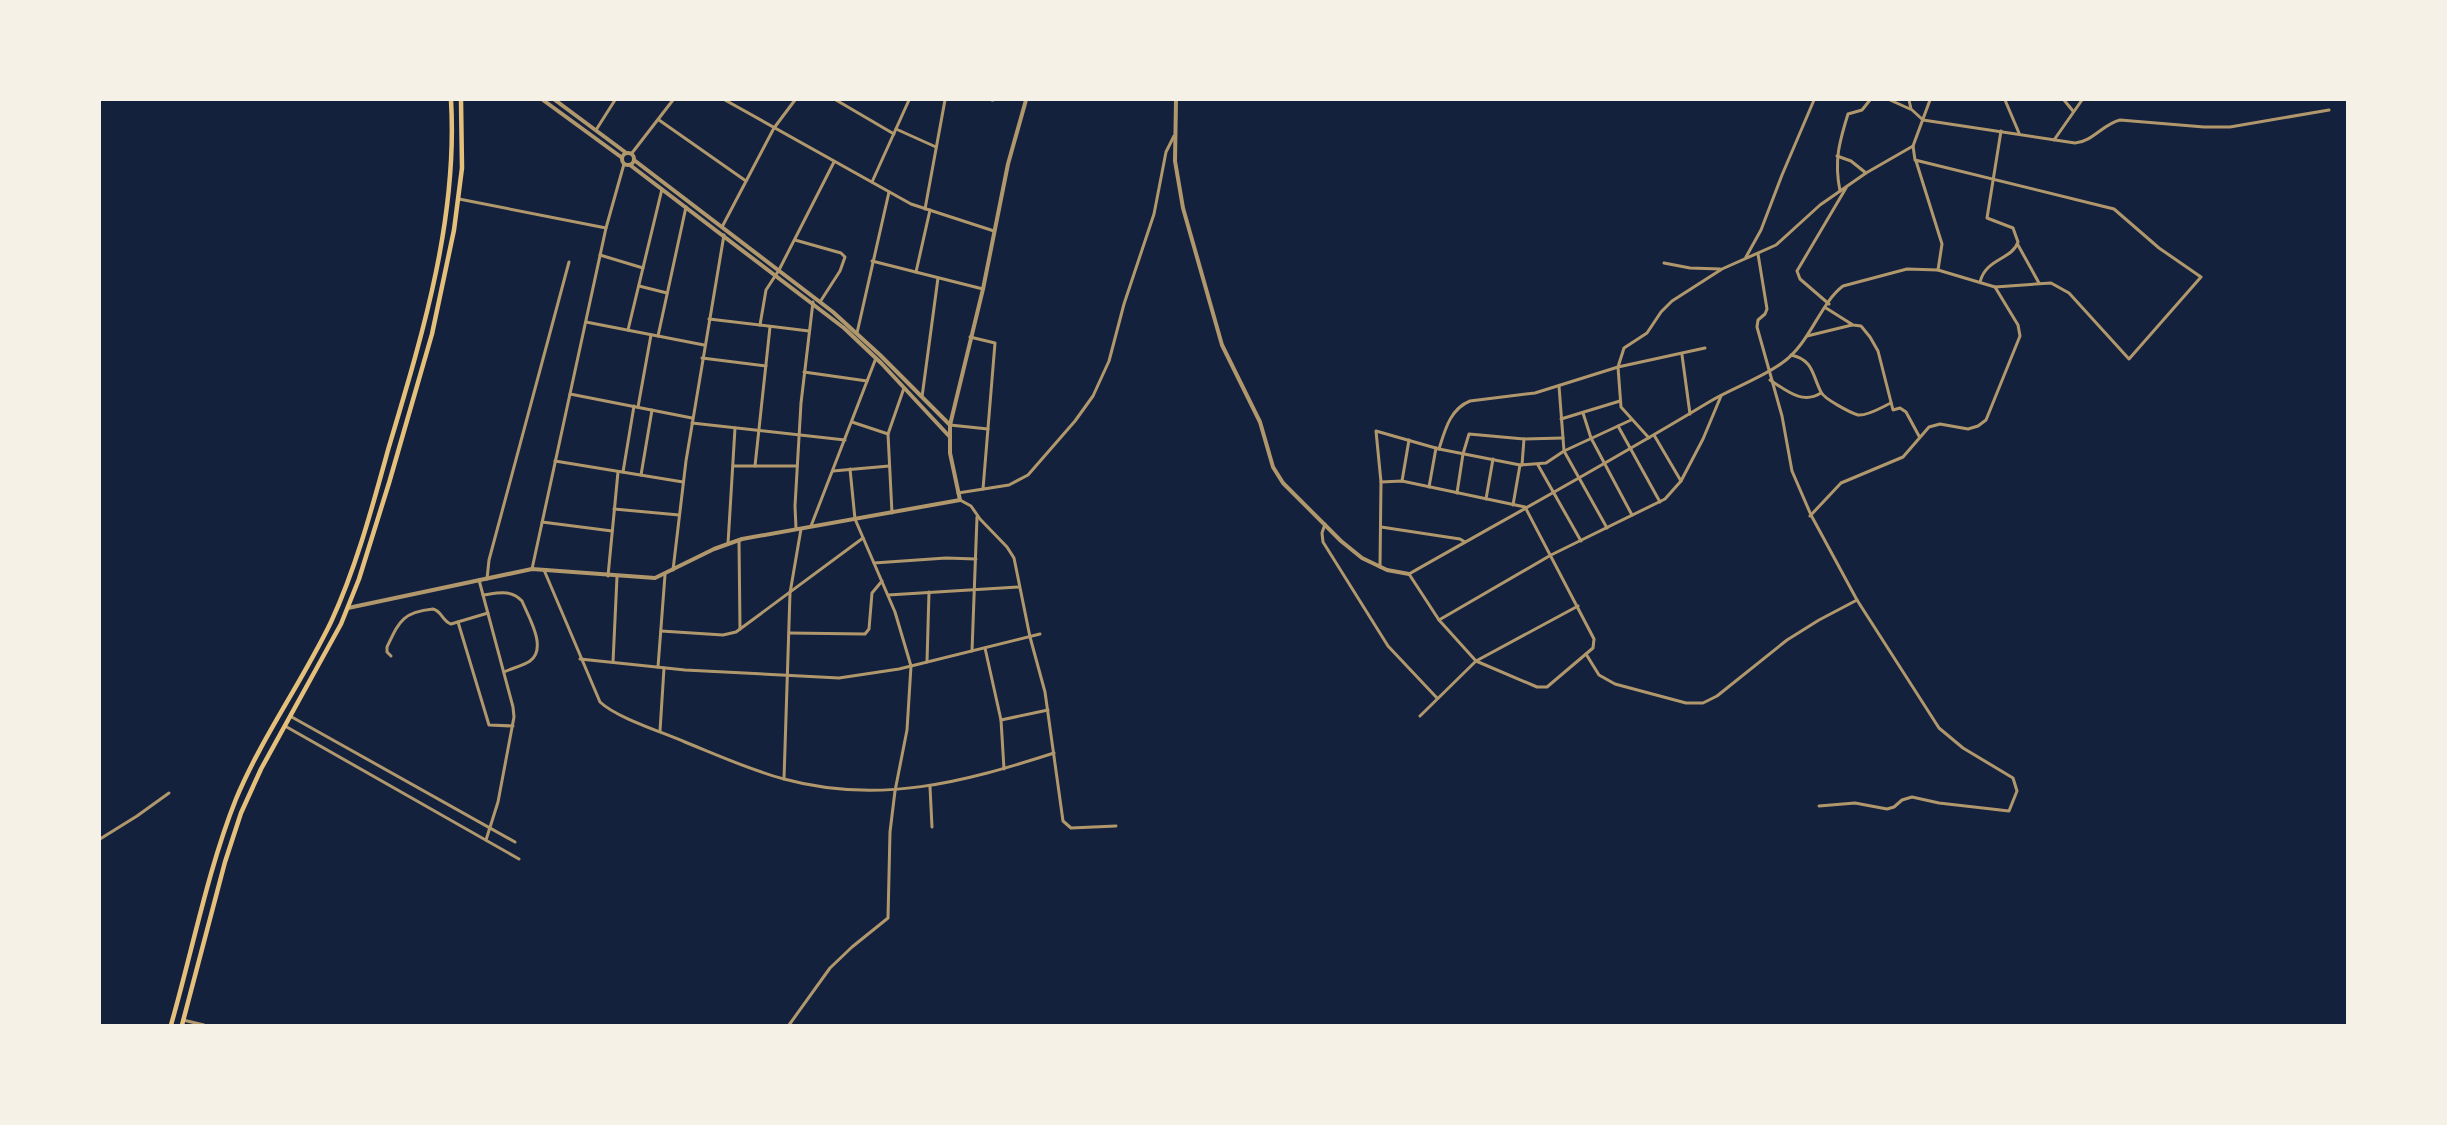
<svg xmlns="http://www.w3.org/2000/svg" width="2447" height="1125" font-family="Karla,sans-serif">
	<rect width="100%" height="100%" fill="#14213d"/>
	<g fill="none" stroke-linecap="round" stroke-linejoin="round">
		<!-- minor -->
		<g stroke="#b1986c" stroke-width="3">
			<polyline points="725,100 911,204 994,231"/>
			<polyline points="836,100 894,134"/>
			<polyline points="992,100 993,100"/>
			<polyline points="1890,100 1910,109"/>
			<path d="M 1909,100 L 1911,109 L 1923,120 L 2075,143 C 2092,142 2103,124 2120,120 L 2204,127 L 2230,127 L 2329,110"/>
			<polyline points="2005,100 2019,133"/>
			<polyline points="2064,100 2073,111"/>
			<polyline points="659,120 746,181"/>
			<polyline points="896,129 936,147"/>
			<polyline points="596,130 615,100"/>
			<polyline points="2054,140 2082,100"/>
			<polyline points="632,153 673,100"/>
			<polyline points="1837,156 1851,161 1866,173"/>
			<polyline points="1916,161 1942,244 1938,270"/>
			<polyline points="872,182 909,100"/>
			<path d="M 1840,191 C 1834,161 1839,143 1848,114 L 1862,110 L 1870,100"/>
			<polyline points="459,199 606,228"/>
			<polyline points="925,209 945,100"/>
			<polyline points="722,227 774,128 795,100"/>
			<polyline points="795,240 841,253 845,257 840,271 820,302"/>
			<polyline points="2018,245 2039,283"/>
			<polyline points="1758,254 1767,309 1765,314 1758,320 1757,327 1782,416 1792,471 1811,515 1857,600 1939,728 1963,748 2013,778 2017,791 2009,811 1939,803 1912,797 1902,800 1894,807 1887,809 1855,803 1819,806"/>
			<polyline points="600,255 643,268"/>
			<polyline points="1746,257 1761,230 1782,175 1814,100"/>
			<polyline points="872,261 983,289"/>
			<polyline points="1664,263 1690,268 1720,269"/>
			<polyline points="916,272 930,210"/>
			<path d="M 1980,282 C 1986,258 2012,260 2018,242 L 2013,228 L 1987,218 L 2001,131"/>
			<polyline points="639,286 667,293"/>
			<polyline points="1829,304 1800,279 1797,271 1846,188"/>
			<polyline points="1826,308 1853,325 1861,326 1870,337 1878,351 1893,410 1900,408 1906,412 1919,436"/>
			<polyline points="709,319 809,331"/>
			<polyline points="586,322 704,345"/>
			<polyline points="760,325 766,290 779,270 834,162"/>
			<polyline points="628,330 662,189"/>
			<polyline points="857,333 889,192"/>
			<polyline points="658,336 686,207"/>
			<polyline points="1807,336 1852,325"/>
			<polyline points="970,337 995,343 983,489"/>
			<polyline points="1682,355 1690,414"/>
			<path d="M 1791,355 C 1814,360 1812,375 1821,392 C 1824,399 1851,413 1858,415 C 1868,416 1882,407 1891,403"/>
			<polyline points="702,358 766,366"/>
			<polyline points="804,372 867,381"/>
			<path d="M 1770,380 C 1786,390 1802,405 1821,393"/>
			<polyline points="1559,386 1564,451 1607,528"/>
			<polyline points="570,394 692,418"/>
			<polyline points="922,397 938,278"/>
			<polyline points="638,407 651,335"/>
			<polyline points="1583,413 1591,438 1632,515"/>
			<polyline points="1561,419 1620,401"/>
			<polyline points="852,422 888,434"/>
			<polyline points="692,423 845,440"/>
			<polyline points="950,425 988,429"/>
			<polyline points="1618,426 1660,502"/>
			<polyline points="1654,435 1681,481"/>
			<polyline points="1649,438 1621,407 1618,367 1624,348 1647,333 1661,312 1672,301 1722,269 1776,245 1820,205 1866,173 1913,146"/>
			<path d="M 1439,449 C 1445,430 1450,409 1470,401 L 1535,393 L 1618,367 L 1705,348"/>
			<polyline points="555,461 683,482"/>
			<polyline points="1522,465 1524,439"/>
			<polyline points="1538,465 1581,541"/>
			<polyline points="733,466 797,466"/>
			<polyline points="755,466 770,327"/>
			<polyline points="833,471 889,466"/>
			<polyline points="623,472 634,406"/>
			<polyline points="641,475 652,410"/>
			<polyline points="1402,481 1409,440"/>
			<polyline points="1381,482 1376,431 1439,449 1520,465 1546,463 1564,451 1631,420"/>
			<polyline points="1429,487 1436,448"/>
			<polyline points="958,493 1009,485 1028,475 1075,421 1093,396 1109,361 1124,304 1154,214 1166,152 1174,136"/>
			<polyline points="1457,493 1463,454 1469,434 1524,439 1563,438"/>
			<polyline points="1486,499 1493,459"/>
			<polyline points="960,500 971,506 980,519 1007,547 1014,558 1030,637 1045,692 1063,821 1071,828 1116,826"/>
			<polyline points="1513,505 1520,465"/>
			<polyline points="614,509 679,515"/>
			<polyline points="892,513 888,434 904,388"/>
			<polyline points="1810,516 1841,483 1903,457 1929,427 1940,424 1968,429 1978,426 1986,420 2020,336 2018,325 1995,287"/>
			<polyline points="542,522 612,531"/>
			<polyline points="1325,524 1322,533 1323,542 1388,646 1437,698"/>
			<polyline points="811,526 876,358"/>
			<polyline points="1381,527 1460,539 1465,542"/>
			<polyline points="796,528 795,506 801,403 813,302"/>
			<polyline points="739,540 740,629"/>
			<polyline points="728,544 735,428"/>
			<polyline points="874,563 946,558 976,559"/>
			<path d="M 1380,567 L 1381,482 L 1402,481 L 1525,507 L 1594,639 L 1593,648 L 1547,687 L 1537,687 L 1476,661 L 1439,620 L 1409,574 C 1509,517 1610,462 1709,402 C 1732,388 1760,379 1782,363 C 1810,344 1820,303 1843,286 L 1907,269 L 1938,270 L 1995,287 L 2051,283 L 2069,293 L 2129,359 L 2201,277 L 2159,248 L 2114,209 L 1915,160 L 1913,146 L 1930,100"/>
			<polyline points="532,569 606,228 624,164"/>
			<path d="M 544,570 L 600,702 C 617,718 662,732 685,742 C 717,755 750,770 784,779 C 879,805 964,782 1054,753"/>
			<polyline points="673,570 686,461 724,235"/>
			<polyline points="608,576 618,472"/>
			<polyline points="487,579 489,560 569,262"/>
			<polyline points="479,580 513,707 514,717 498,802 486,840"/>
			<path d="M 483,595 C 498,593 511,589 522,601 C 528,616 548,648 530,661 C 523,666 512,668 504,672"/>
			<polyline points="888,595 1019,587"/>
			<polyline points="1439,620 1551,555 1665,499 1681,481 1703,439 1721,396"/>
			<polyline points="458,622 489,725 513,726"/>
			<polyline points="661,631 723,635 736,632 863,538"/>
			<polyline points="789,633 865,634 869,629 872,593 882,581"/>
			<polyline points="985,648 1001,720 1004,769"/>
			<polyline points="972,651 977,517"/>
			<polyline points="1586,654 1599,675 1615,684 1686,703 1703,703 1717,696 1787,640 1819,620 1857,600"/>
			<path d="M 391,656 L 387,652 L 387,647 C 399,622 402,612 433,609 C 442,611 442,621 451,624 L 488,613"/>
			<polyline points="580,659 685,670 839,678 899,669 1040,634"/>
			<polyline points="613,662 617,577"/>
			<polyline points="927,662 929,592"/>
			<polyline points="658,667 665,575"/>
			<polyline points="290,716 515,842"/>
			<polyline points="1420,716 1476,661 1578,606"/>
			<polyline points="1001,720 1048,710"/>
			<polyline points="285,726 519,859"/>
			<polyline points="660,731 664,668"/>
			<polyline points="784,779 790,593 801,529"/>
			<polyline points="930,787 932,827"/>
			<polyline points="100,839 137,816 169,793"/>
			<polyline points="183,1020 204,1025"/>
			<polyline points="789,1025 830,968 852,947 888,918 890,832 895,791 907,730 911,666 895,612 855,519 850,469"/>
		</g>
		<!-- tertiary -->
		<g stroke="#b1986c" stroke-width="4">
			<polyline points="543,100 621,157"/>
			<polyline points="555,100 625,152"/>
			<polyline points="1176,100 1175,161 1183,208 1222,345 1260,422 1273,467 1283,483 1341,541 1362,558 1387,570 1409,574"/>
			<circle cx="628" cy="159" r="6"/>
			<polyline points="634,160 833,312 880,355 950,425"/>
			<polyline points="630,165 844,328 881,363 949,436"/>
			<polyline points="348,608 532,569 655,578 714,549 742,539 960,500 950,453 950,425 983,289 1008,164 1026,100"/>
		</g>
		<!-- secondary -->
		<g stroke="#e5c07b" stroke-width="4.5">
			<path d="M 171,1025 C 192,952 208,869 236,799 C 262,737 302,682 331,622 C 356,568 372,508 388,450 C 422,336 458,220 451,100"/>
			<polyline points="182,1025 225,862 241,813 261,769 341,624 359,579 389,483 432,334 454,230 462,168 461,100"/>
		</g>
	</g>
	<!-- border -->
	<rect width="2447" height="1125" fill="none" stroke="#f6f1e7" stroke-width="202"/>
</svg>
